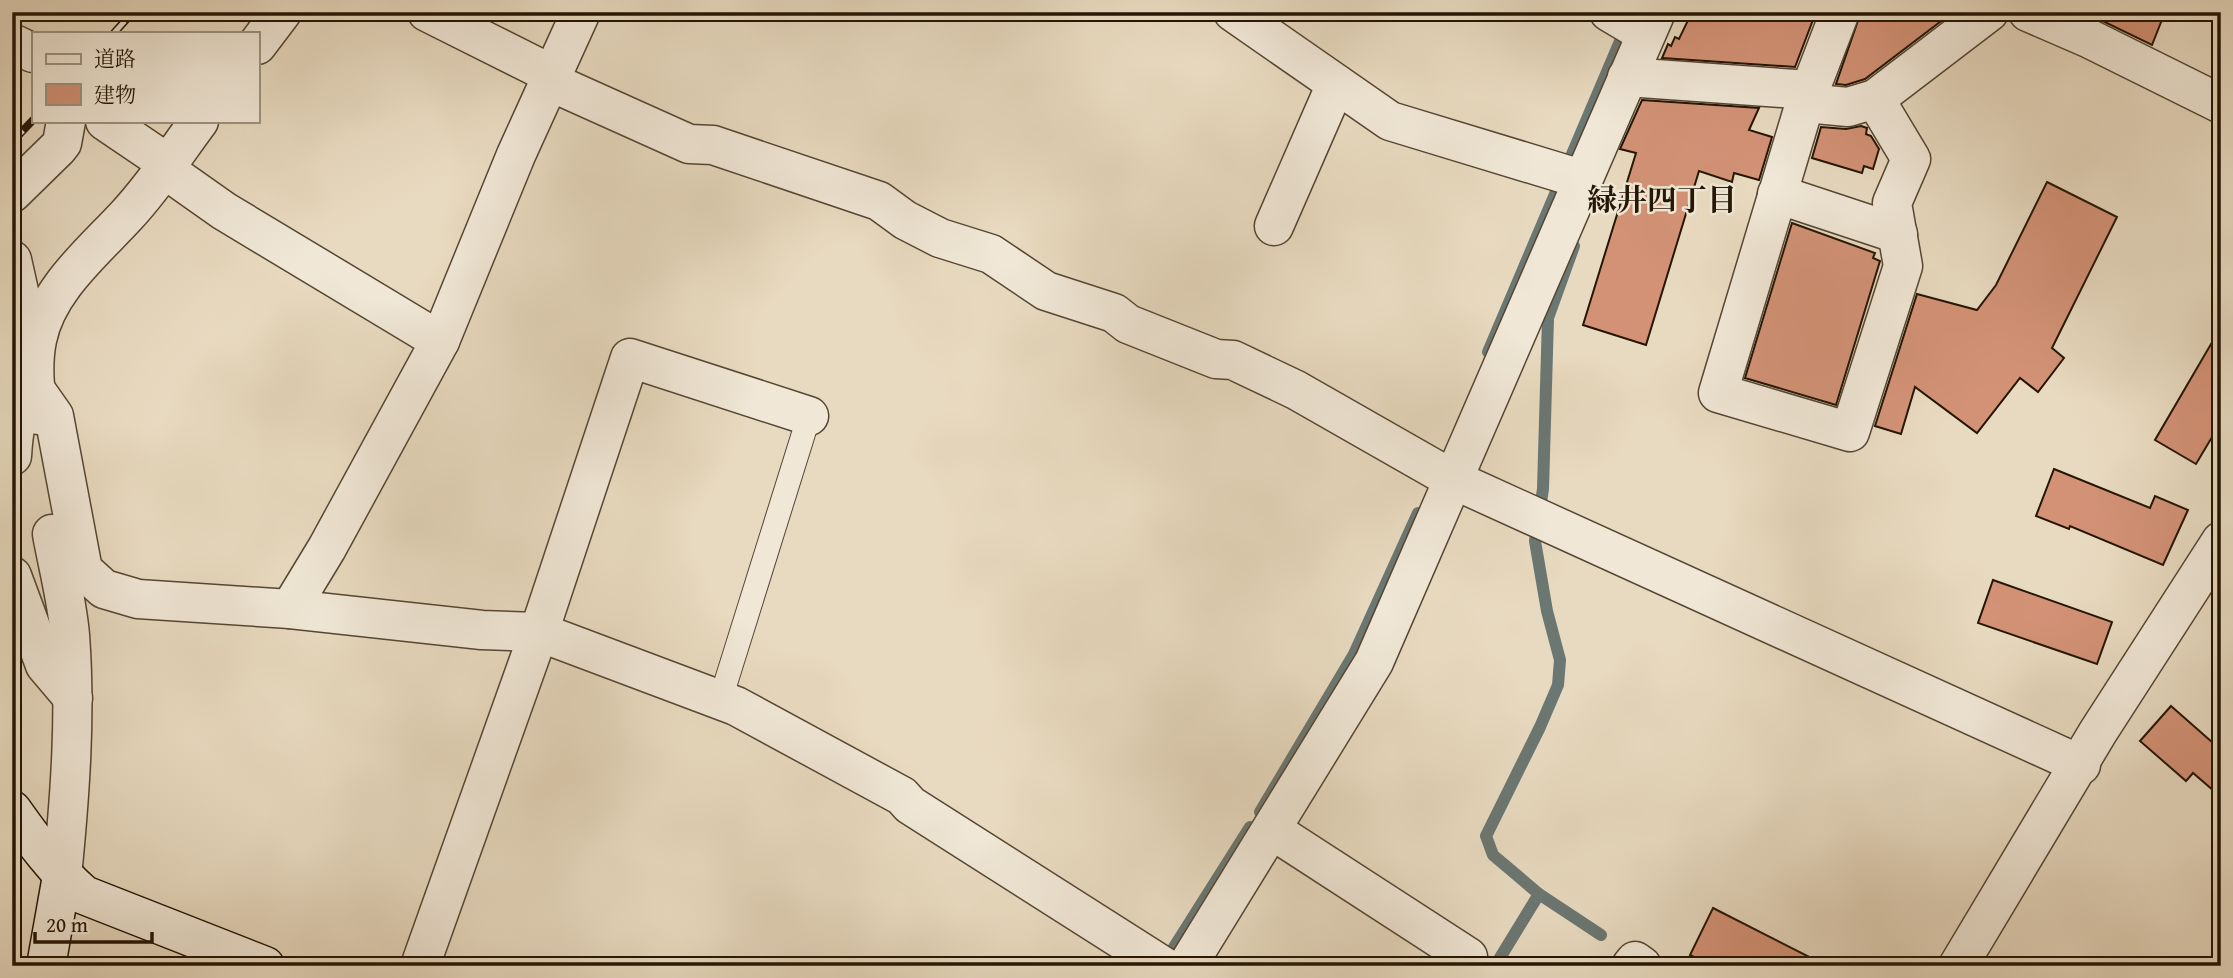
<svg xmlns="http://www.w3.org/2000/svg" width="2233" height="978" font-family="'Gentium Book Plus','Noto Serif JP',serif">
	<rect width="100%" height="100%" fill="#e8dac0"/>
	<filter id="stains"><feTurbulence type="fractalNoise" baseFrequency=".00286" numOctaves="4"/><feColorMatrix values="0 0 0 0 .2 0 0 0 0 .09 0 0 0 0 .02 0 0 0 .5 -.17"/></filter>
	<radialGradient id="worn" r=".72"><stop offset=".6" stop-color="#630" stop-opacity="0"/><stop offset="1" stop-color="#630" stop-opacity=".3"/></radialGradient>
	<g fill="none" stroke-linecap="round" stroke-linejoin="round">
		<!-- stream -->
		<g stroke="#6b7772" stroke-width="12">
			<polyline points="1574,246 1548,318 1543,489 1535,541 1547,611 1560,660 1558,685 1540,727 1486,836 1493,855 1539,894 1601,935"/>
			<polyline points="1488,352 1626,27"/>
			<polyline points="1260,812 1354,654 1418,513"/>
			<polyline points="1164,963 1250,827"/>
			<polyline points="1495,966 1539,894"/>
		</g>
	</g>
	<!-- building -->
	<g fill="#d39276" stroke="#241504" stroke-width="2">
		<polygon points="1692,12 1816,12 1795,67 1662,58 1668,44 1671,46 1675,37 1679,39"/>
		<polygon points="1861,12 1953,12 1865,79 1846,85 1836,84"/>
		<polygon points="2084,12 2165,12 2152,45"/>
		<polygon points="1642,100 1759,108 1749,130 1772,137 1759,180 1734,173 1732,182 1699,171 1646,345 1583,325 1636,153 1620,149"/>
		<polygon points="1861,126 1867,128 1866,134 1871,136 1879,149 1873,169 1864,166 1862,173 1812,158 1821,127 1846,129"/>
		<polygon points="2047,182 2117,217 2052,348 2064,358 2038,392 2020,378 1977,433 1915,387 1901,434 1875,426 1917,294 1977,310 1996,285"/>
		<polygon points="1792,223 1875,253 1873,258 1880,261 1836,405 1745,378"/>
		<polygon points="2221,327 2221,422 2196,464 2155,440"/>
		<polygon points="2054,469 2150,508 2155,496 2188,510 2163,565 2070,526 2069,529 2036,516"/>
		<polygon points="1993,580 2112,622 2097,664 1978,623"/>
		<polygon points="2171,706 2221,750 2221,797 2193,773 2186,781 2140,741"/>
		<polygon points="1713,908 1827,966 1711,966 1690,955"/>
	</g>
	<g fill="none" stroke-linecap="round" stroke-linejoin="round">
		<defs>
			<polyline id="lane" points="720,701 809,416"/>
			<g id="street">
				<polyline points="427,12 553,75"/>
				<polyline points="1233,12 1390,121 1581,179"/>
				<polyline points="1609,12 1646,34"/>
				<polyline points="1840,12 1805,103 1718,393 1850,432 1903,266 1892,203 1911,159 1875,99"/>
				<polyline points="2028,12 2088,38 2221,104"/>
				<polyline points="12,43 33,53"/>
				<polyline points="257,45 282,12"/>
				<polyline points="1627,77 1810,90"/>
				<polyline points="551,82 689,144 713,145 879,201 905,220 940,238 991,254 1046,291 1114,313 1128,324 1216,359 1233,360 1296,390 1452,479 2081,765"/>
				<polyline points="1805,103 1848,107 1875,99 1989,12"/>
				<polyline points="105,121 167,163"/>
				<polyline points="163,168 224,211 440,341"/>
				<polyline points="12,193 58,148 62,143 66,121"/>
				<polyline points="1777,194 1898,234"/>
				<polyline points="1274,226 1336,84"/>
				<polyline points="12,260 33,354"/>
				<path d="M 38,415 C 35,391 32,365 37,340 C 47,289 94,251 127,215 C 154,186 176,152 199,121"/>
				<path d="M 12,456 C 14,423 16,416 35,389 L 54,416 L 83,570 L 104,589 L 138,599 L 290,609 L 482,630 L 539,632 L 736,706 L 902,796 L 910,805 L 1163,966"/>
				<path d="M 52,534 C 58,567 67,601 70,635 C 76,715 70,796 62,876"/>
				<polyline points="12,576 45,665 73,698"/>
				<polyline points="290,609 327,548 440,341 516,155 581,12"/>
				<polyline points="1272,830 1468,957"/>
				<polyline points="420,966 539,632 630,358 809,416"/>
				<polyline points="1187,966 1374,662 1656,12"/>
				<polyline points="1631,966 1635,961 1642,966"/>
				<polyline points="1958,966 2098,732 2221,541"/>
			</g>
			<g id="secondary">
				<path d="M 12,810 C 34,841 55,870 84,895 L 265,966"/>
				<polyline points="46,966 62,876"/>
			</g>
		</defs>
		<!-- lane casing -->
		<use href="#lane" stroke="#554633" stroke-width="25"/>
		<!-- street casing -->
		<use href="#street" stroke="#554633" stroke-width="41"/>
		<!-- secondary casing -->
		<use href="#secondary" stroke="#241504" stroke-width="41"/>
		<!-- lane -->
		<use href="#lane" stroke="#f0e7d6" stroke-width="23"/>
		<!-- street -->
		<use href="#street" stroke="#f0e7d6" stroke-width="38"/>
		<!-- secondary -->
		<use href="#secondary" stroke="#f0e7d6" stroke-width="38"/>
		<defs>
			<g id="rail">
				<polyline points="114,33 133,12"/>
				<polyline points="12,142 33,120"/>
			</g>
		</defs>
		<!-- rail casing -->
		<use href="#rail" stroke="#241504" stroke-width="8"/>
		<!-- rail -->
		<use href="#rail" stroke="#f0e7d6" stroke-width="5" stroke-dasharray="16" stroke-linecap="butt"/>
	</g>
	<g text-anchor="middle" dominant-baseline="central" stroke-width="5" stroke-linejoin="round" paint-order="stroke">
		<!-- neighbourhood labels -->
		<g font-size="30" font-weight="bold" fill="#241504" stroke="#f0e7d6">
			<text x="1662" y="199">緑井四丁目</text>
		</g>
	</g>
	<!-- margin -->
	<rect width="2233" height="978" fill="none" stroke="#e8dac0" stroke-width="42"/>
	<rect x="14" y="14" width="2205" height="950" fill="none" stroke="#241504" stroke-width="3.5"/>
	<rect x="21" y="21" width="2191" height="936" fill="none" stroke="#241504" stroke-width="2"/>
	<!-- legend -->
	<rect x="32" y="32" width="228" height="91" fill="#f0e7d6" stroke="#9e9382" stroke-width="2"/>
	<rect x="46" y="54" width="35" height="10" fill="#f0e7d6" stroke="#9e9382" stroke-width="2"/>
	<text x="94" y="66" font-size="21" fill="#241504">道路</text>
	<rect x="46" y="84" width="35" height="21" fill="#d39276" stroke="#9e9382" stroke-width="2"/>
	<text x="94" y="102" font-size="21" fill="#241504">建物</text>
	<!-- scale -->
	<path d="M35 932v10h117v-10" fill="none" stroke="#241504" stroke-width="3.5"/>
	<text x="46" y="932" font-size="21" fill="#241504" stroke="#f0e7d6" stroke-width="5" paint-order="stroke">20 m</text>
	<rect width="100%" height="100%" filter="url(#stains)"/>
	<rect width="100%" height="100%" fill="url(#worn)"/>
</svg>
